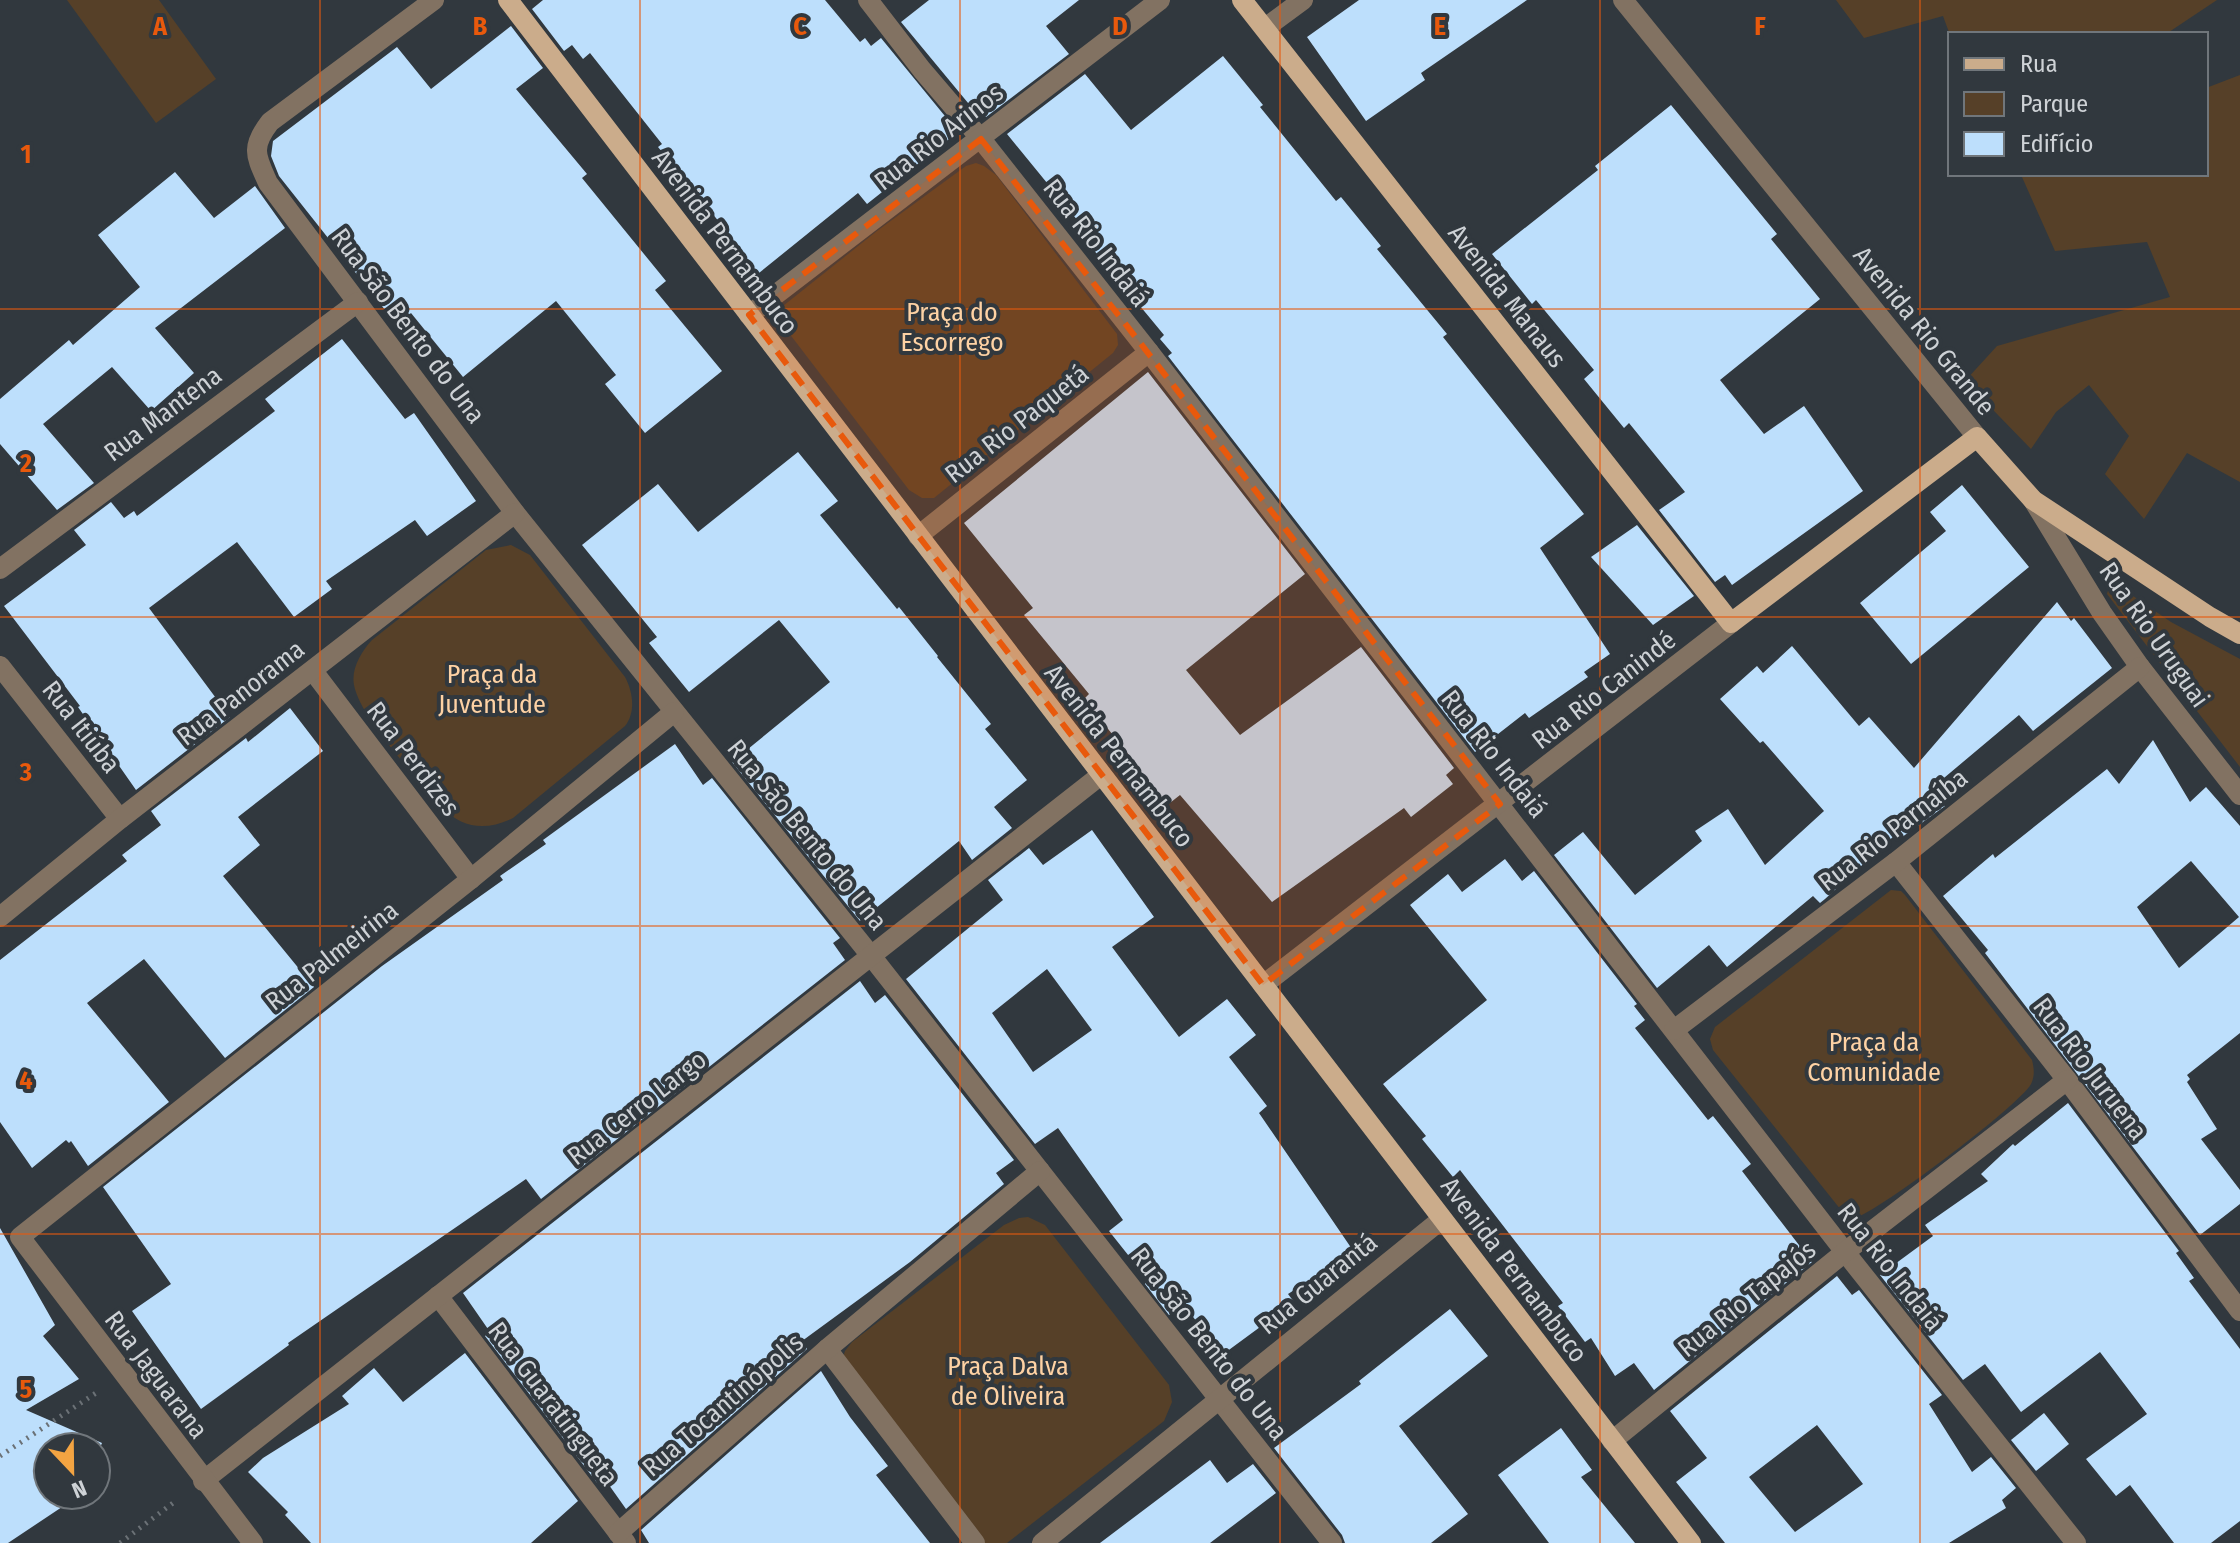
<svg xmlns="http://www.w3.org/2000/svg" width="2240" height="1543" font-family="'Fira Sans Condensed',sans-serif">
	<rect width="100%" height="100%" fill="#31383e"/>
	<!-- green -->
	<g fill="#564028">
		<polygon points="67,0 159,0 216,79 156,123"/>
		<polygon points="1836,0 2217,0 2166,34 1950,35 1943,16 1864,38"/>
		<polygon points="2240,75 2240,482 2187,453 2144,519 2105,474 2129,436 2089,385 2056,412 2031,449 1965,381 1997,346 2170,297 2147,242 2055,251 2022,177 2024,174 2206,174 2206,88"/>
		<polygon points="976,163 984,166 996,175 1117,334 1118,345 1113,353 934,498 922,498 909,490 779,320 778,310 877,231 966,166"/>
		<path d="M 511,545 L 530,555 L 625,677 C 633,692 636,712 625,726 L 513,818 C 487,831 462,829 442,807 C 418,778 361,720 354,685 C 351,669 361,652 372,640 L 486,550 Z"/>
		<polygon points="2112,585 2117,585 2171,622 2240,659 2240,767 2107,594 2109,587"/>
		<path d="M 1891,890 L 1901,891 L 1905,895 L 2032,1060 C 2034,1068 2035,1076 2031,1084 C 2020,1105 1870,1219 1849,1220 L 1713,1050 L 1710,1039 L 1715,1027 Z"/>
		<polygon points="1028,1217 1045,1225 1169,1385 1172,1402 1164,1421 1007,1543 971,1543 841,1364 845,1351 852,1342 1004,1225 1019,1218"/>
	</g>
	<!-- building -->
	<g fill="#bddffc" fill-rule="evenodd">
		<polygon points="543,0 825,0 860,42 865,38 871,46 881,38 958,132 867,204 858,193 754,277 714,227 720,223 658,147 662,144 590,53 583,59 572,45 564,51 532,9"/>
		<polygon points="929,0 1079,0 1046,26 1069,54 986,117 981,112 978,115 901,22"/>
		<polygon points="1359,0 1527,0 1421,73 1425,80 1366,121 1307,37"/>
		<polygon points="511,26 543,68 516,89 587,174 582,178 666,281 655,290 722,371 645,433 605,384 616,375 556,301 463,377 411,313 397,325 279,176 271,156 273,141 397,47 431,89"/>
		<polygon points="1223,56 1263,105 1260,107 1336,201 1341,197 1381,246 1377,249 1447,334 1443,337 1584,514 1540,548 1610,654 1584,672 1588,677 1529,718 1525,713 1475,752 1168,356 1172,353 1160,339 1164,335 1078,231 1083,227 1007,134 1085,74 1131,130"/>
		<polygon points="1671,105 1777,234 1771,239 1820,299 1720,380 1764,434 1804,406 1863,491 1732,585 1725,575 1715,582 1659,510 1685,492 1629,423 1624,428 1584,379 1594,370 1536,300 1532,304 1492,254 1598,170 1595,166"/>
		<polygon points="175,172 214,218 255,186 285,228 155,328 194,373 151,411 112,367 43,424 94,483 57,510 0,444 0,399 69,340 73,345 140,287 98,235"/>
		<polygon points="342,339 405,419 414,413 476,501 427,536 415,520 326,581 332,589 294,617 237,542 149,608 230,717 136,790 78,707 80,706 4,606 86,545 74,530 111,502 124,518 134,511 137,516 275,411 265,399"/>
		<polygon points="1148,372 1305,574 1186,670 1240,735 1361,647 1454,768 1446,775 1453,784 1411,817 1404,808 1272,902 1180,795 1166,806 1126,758 1129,755 1084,699 1089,694 1024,615 1033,608 964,523"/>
		<polygon points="798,452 838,501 820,515 897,609 899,607 938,656 937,657 991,724 985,729 1027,780 994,807 1012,828 972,860 959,841 860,921 732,762 830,682 779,620 689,692 649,643 657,637 582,545 658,484 698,532"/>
		<polygon points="1962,485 2029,567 1911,664 1860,603 1946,531 1930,512"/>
		<polygon points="1637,525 1694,596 1653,625 1591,557"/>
		<polygon points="2057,602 2071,621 2074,618 2112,668 2033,731 2019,715 1932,788 1945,806 1898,840 1895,835 1825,899 1820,903 1813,896 1727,967 1709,945 1657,988 1554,855 1583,832 1635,895 1702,841 1695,831 1728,809 1765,865 1824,811 1763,741 1760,743 1720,699 1757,666 1763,673 1792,646 1859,726 1869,717 1914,768"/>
		<polygon points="290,708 323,751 238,817 260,845 223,876 314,987 225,1058 144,959 87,1003 169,1102 88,1166 71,1141 69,1143 66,1140 32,1168 0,1122 0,960 127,861 122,855 161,825 151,811 246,738 248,742"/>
		<path d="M 2153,740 L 2190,802 L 2206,787 L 2240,826 L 2240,1033 L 2187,1075 L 2190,1079 L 2187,1082 L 2217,1129 L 2201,1139 L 2240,1190 L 2240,1204 L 2200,1235 L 1985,953 L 1988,950 L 1943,896 L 1993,854 L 1995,858 L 2107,769 L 2119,784 ZM 2191,861 L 2239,917 L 2179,968 L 2137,907 Z"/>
		<polygon points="675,744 703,785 712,778 840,938 833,943 845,960 541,1199 526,1179 288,1343 289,1345 201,1409 132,1311 171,1284 103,1187 382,966 503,880 500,876 546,844 543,840"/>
		<path d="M 1092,830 L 1154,917 L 1112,947 L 1179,1037 L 1227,999 L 1256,1035 L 1229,1057 L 1267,1106 L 1259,1113 L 1354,1252 L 1288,1294 L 1294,1302 L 1222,1355 L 1184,1305 L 1169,1315 L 1145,1284 L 1148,1280 L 1109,1231 L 1123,1220 L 1058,1128 L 1035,1144 L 906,979 L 1003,900 L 988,880 L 1029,848 L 1043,865 ZM 1047,969 L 1092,1030 L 1033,1072 L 992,1013 Z"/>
		<polygon points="1505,859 1522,881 1534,871 1637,1004 1634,1006 1645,1020 1635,1028 1708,1120 1713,1116 1751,1164 1742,1171 1812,1262 1654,1390 1634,1363 1615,1376 1591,1338 1585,1342 1558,1306 1563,1303 1460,1170 1453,1177 1422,1139 1426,1136 1383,1084 1487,1000 1410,905 1448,874 1462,892"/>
		<polygon points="860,981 875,1003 885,995 1014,1160 996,1173 1004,1184 910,1262 802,1341 807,1349 626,1509 604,1478 598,1484 485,1336 490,1332 463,1293"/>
		<polygon points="2068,1103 2179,1251 2176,1253 2194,1278 2189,1281 2240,1349 2240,1521 2211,1543 2174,1543 2130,1485 2116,1496 2086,1459 2147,1414 2100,1352 2021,1412 1985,1364 1963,1380 1880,1275 1933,1236 1925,1225 1988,1181 1981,1174 2013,1144 2015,1146"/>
		<polygon points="0,1228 55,1325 43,1336 79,1379 26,1410 102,1443 96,1457 96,1447 48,1447 48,1495 80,1495 8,1543 0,1543"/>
		<path d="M 1837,1276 L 1852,1295 L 1859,1290 L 1942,1395 L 1929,1404 L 1972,1472 L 1991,1457 L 2016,1488 L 2002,1500 L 2006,1508 L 1949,1543 L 1725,1543 L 1676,1482 L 1707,1458 L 1670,1411 ZM 1817,1425 L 1863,1484 L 1795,1532 L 1749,1477 Z"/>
		<polygon points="1450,1309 1488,1356 1399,1426 1468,1514 1431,1543 1345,1543 1342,1535 1274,1448 1361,1384 1359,1381"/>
		<polygon points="465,1353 578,1501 531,1543 311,1543 285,1515 288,1512 248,1472 263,1458 349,1404 342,1396 374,1368 403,1402"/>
		<polygon points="821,1371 850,1417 888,1466 876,1475 930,1543 649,1543 641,1530"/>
		<polygon points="2044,1413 2069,1444 2036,1471 2011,1440"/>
		<polygon points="1561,1428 1592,1470 1581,1477 1635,1543 1549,1543 1498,1475"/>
		<polygon points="1210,1460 1227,1483 1253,1464 1276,1493 1210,1543 1100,1543"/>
	</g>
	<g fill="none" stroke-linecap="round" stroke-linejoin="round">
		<!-- path -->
		<g stroke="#6b7176" stroke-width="5" stroke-dasharray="2 6" stroke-linecap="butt">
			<polyline points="0,1456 96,1393"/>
			<polyline points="120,1543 177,1500"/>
		</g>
		<!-- minor -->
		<g stroke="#827262" stroke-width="20">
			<path d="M 434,0 L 270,122 C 250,148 256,156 268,183 L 515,513 L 872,957 L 1332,1543"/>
			<polyline points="868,0 922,70 981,139 1149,352 1845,1252 2076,1543"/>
			<polyline points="1623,0 1977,437"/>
			<polyline points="1265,28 1303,0"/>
			<polyline points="749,315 1160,0"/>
			<polyline points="2033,500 2102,613 2140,667 2240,795"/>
			<polyline points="918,536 1149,352"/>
			<polyline points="0,569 358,302"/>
			<polyline points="0,666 120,819"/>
			<polyline points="313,671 471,879"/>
			<polyline points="1896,862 2067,1080 2240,1311"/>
			<polyline points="0,917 120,819 515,513"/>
			<polyline points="1263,985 1731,623"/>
			<polyline points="1674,1030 1896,862 2140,667"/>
			<polyline points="438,1296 626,1543"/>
			<polyline points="827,1349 975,1543"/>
			<polyline points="1612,1441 1845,1252 2067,1080"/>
			<polyline points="203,1481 1101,775"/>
			<polyline points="618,1533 827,1349 1040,1171"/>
			<polyline points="253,1543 20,1237 471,879 674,712"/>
			<polyline points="1042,1543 1442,1219"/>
		</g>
		<!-- major -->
		<g stroke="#cbac8b" stroke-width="20">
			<polyline points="508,0 1691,1543"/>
			<polyline points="1242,0 1731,623 1977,437 2033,500 2210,617 2240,634"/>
		</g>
	</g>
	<!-- marked area -->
	<path fill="#e8590c" fill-opacity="0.2" stroke="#e8590c" stroke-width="6" stroke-dasharray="16 10" stroke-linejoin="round" d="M 981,139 L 1500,804 L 1263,985 L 749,315 Z"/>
	<!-- grid -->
	<path fill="none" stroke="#e8590c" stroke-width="2" stroke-opacity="0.55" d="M 320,0 L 320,1543M 640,0 L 640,1543M 960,0 L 960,1543M 1280,0 L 1280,1543M 1600,0 L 1600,1543M 1920,0 L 1920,1543M 0,309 L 2240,309M 0,617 L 2240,617M 0,926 L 2240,926M 0,1234 L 2240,1234"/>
	<g text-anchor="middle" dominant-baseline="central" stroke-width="8" stroke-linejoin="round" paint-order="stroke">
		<!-- street labels -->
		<g font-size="26" fill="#ced2d6" stroke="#31383e">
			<text transform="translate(939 137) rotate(-38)">Rua Rio Arinos</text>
			<text transform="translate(725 242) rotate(53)">Avenida Pernambuco</text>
			<text transform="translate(1096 243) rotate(52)">Rua Rio Indaiá</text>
			<text transform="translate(1507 296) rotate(52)">Avenida Manaus</text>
			<text transform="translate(408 326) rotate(53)">Rua São Bento do Una</text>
			<text transform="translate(1924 331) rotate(51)">Avenida Rio Grande</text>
			<text transform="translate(163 414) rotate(-37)">Rua Mantena</text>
			<text transform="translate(1017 424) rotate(-38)">Rua Rio Paquetá</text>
			<text transform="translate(2154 635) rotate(55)">Rua Rio Uruguai</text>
			<text transform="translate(1604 690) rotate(-38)">Rua Rio Canindé</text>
			<text transform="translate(241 693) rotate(-38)">Rua Panorama</text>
			<text transform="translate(81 727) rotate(52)">Rua Itiúba</text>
			<text transform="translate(1494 754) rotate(52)">Rua Rio Indaiá</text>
			<text transform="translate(1119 756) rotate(52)">Avenida Pernambuco</text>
			<text transform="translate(413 759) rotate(53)">Rua Perdizes</text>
			<text transform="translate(1893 830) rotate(-38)">Rua Rio Parnaíba</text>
			<text transform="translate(807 835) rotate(51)">Rua São Bento do Una</text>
			<text transform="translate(332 956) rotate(-38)">Rua Palmeirina</text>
			<text transform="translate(2090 1069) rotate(53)">Rua Rio Juruena</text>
			<text transform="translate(637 1108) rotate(-38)">Rua Cerro Largo</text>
			<text transform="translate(1890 1267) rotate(52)">Rua Rio Indaiá</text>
			<text transform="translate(1514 1270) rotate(53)">Avenida Pernambuco</text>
			<text transform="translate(1318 1284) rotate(-39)">Rua Guarantá</text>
			<text transform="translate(1747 1299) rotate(-39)">Rua Rio Tapajós</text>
			<text transform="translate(1209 1344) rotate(52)">Rua São Bento do Una</text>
			<text transform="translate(156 1375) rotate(53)">Rua Jaguarana</text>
			<text transform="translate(553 1404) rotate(53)">Rua Guaratingueta</text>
			<text transform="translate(723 1405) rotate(-41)">Rua Tocantinópolis</text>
		</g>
		<!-- park labels -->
		<g font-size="26" fill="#fed2a4" stroke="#31383e">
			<text x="952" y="312">Praça do<tspan x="952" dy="30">Escorrego</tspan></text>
			<text x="492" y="674">Praça da<tspan x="492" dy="30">Juventude</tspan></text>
			<text x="1874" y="1042">Praça da<tspan x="1874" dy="30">Comunidade</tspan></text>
			<text x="1008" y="1366">Praça Dalva<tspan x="1008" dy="30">de Oliveira</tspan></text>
		</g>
	</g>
	<g font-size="26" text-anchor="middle" font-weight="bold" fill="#e8590c" stroke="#31383e" stroke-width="8" stroke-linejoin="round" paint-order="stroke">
		<text x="160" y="35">A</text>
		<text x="480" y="35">B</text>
		<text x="800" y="35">C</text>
		<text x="1120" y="35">D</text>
		<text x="1440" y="35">E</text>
		<text x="1760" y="35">F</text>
		<text x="26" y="163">1</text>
		<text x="26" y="472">2</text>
		<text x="26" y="781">3</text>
		<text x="26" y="1089">4</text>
		<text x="26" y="1398">5</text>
	</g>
	<!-- legend -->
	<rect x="1948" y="32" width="260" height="144" fill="#31383e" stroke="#70767b" stroke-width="2"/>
	<rect x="1964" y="58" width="40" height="12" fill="#cbac8b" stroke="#70767b" stroke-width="2"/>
	<text x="2020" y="72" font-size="24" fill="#ced2d6">Rua</text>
	<rect x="1964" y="92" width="40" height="24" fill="#564028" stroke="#70767b" stroke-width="2"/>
	<text x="2020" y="112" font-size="24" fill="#ced2d6">Parque</text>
	<rect x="1964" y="132" width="40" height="24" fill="#bddffc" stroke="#70767b" stroke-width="2"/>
	<text x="2020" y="152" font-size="24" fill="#ced2d6">Edifício</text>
	<!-- north arrow -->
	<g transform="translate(72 1471) rotate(158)"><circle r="38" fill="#31383e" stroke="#70767b" stroke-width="2"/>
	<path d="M0-6L14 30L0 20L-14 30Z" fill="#f3a442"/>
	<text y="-12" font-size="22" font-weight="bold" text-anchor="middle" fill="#ced2d6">N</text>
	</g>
</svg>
